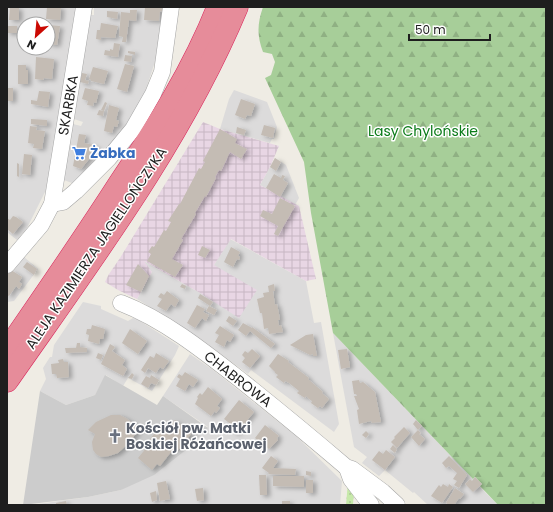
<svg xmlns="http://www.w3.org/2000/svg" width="553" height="512" font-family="Poppins,sans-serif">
	<defs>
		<pattern id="industrial-grid" width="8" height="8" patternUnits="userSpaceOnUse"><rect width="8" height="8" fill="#e8d6e4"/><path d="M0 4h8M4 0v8" fill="none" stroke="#c7b7c3"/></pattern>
		<pattern id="forest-firs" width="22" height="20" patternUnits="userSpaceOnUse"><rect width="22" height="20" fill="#a7ce99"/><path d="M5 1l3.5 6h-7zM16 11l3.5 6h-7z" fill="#8fb083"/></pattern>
		<pattern id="garden-dots" width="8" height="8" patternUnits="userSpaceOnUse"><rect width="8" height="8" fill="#c7e9aa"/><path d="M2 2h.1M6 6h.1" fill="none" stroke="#aac792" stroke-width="1.8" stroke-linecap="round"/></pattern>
		<filter id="shadow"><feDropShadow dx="3.5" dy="2" stdDeviation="2" flood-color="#0004"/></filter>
	</defs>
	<rect width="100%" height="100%" fill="#efece4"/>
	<!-- residential -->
	<g fill="#dcdbdb" fill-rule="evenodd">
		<path d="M 7,7 L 76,7 L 47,188 L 27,228 L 17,240 L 7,232 ZM 24,24 L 48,24 L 48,48 L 24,48 Z"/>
		<polygon points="94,7 165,7 162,40 139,111 77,185 64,180 73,124 81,126 83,122 74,119 90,15 94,15"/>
		<polygon points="234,90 267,102 277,127 274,139 272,139 270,143 220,129 229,99"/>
		<polygon points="275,158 286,165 299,198 295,205 260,185"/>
		<polygon points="230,239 306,281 314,323 321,322 339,424 334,432 251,370 248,374 202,340 137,299 152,272 142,260 200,293 214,265"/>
		<polygon points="24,257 38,269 14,301 7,302 7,275 11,270 13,271"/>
		<polygon points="83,302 101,306 101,309 128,321 133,318 137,319 179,346 175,355 152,391 128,378 123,386 106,375 95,395 66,405 40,391 46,379 43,368 50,357 52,357 54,345"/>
		<polygon points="333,333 473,479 475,477 482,484 480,487 498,505 428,505 414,492 413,493 385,470 379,476 362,463 367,457 354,447"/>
		<polygon points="190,354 213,370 296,436 342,481 340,505 31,505 88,497 121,490 208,427 163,396"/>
	</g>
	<!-- industrial -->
	<polygon fill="url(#industrial-grid)" points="203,122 220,129 279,146 270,167 260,185 299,206 316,279 306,281 231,239 214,265 257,290 239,318 200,293 144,261 152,272 137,299 118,290 105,282 109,274 120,258"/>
	<!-- religious -->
	<polygon fill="#ccc" points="105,375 157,405 163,396 208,428 187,449 154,475 121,490 88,497 23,505 40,391 66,405 95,395"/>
	<!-- forest -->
	<path fill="url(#forest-firs)" d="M 263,7 L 546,7 L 546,505 L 498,505 L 480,486 L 482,484 L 475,477 L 473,479 L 333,333 L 311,213 L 304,162 L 265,78 L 271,75 L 275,62 L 272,54 L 263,52 C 257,36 257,24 263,7 Z"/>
	<!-- garden -->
	<polygon fill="url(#garden-dots)" points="348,482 354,490 353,505 346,505"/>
	<!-- building -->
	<g fill="#c4bcb4" filter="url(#shadow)">
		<polygon points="10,7 19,8 19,20 9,20"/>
		<polygon points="47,7 61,7 60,20 46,19"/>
		<polygon points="145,7 164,7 164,12 160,11 159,21 144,20"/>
		<polygon points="130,10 137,10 136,21 129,20 126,42 122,42 123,37 119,36 121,12 130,13"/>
		<polygon points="107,11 118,12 117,19 107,17"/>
		<polygon points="101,23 118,26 115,38 101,37 101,40 96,39 97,30 100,30"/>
		<polygon points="48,25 60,26 57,45 48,44"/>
		<rect x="7" y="26" width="10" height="7"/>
		<polygon points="114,43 120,44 118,57 104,55 105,50 110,51 110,49 113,50"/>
		<polygon points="128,51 135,52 135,55 128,53"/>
		<polygon points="125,55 132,56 131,62 124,61"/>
		<polygon points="36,57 54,59 52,79 44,78 43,80 35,79"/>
		<polygon points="125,64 134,66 127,92 117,89"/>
		<polygon points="18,65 26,65 26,70 28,70 28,84 18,84"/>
		<polygon points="93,67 108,71 104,84 91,81 91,80 89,79"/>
		<polygon points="82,73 87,74 85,80 89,81 88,84 80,82"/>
		<rect x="7" y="88" width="6" height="13"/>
		<polygon points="85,88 99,91 96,103 94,102 93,106 87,105 88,101 82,99"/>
		<polygon points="39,91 50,92 48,107 31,104 31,100 37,101"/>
		<polygon points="241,99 255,104 251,116 247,115 245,119 235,115"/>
		<polygon points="105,102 107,103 104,111 101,110"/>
		<polygon points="109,105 119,108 116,120 119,121 117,127 114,126 112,133 104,131"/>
		<polygon points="99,110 104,111 103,116 97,115"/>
		<polygon points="31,119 47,120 47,126 31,124"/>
		<polygon points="264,125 275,128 273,138 261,135"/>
		<polygon points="30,126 37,127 36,130 45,131 42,149 33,148 34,144 28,143"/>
		<polygon points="237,127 246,130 244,135 236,133"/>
		<polygon points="220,129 237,139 235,143 247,149 241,159 230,152 221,171 219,170 215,177 216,178 206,197 205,196 195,213 196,214 181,239 183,240 172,259 183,265 175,277 147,261 151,254 148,252 152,246 154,247 164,230 166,231 171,222 168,221 179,204 180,204 199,168 201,169 205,162 203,161"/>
		<polygon points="79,134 86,135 84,143 94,145 98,148 81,169 73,166"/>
		<polygon points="24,154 32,155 30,175 22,174"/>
		<polygon points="275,158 281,162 276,171 270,167"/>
		<polygon points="17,163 19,164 19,177 17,176"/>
		<polygon points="274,174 281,178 282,175 285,176 283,180 288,183 280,197 266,188"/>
		<polygon points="280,198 295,206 278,236 274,234 278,226 260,216 263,210 272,214"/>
		<polygon points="13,216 16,217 23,222 13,234 7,229 7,218 10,220"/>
		<polygon points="202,246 210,250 205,258 198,255"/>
		<polygon points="231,247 240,252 238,256 240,257 239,260 237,259 233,267 224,262"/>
		<polygon points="27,262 37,269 34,275 23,267"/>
		<polygon points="138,264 149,276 141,292 126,285"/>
		<polygon points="11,270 22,277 19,282 22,284 19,289 16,286 9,296 7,295 7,275"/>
		<polygon points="182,284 186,286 185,289 180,287"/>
		<polygon points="274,284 275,291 273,291 275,305 277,304 279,314 280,320 278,320 279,326 281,325 283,332 269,334 268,328 264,329 262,313 260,313 257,299 264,297 263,293 269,292 268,286"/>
		<polygon points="167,291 179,300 175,307 171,304 166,311 157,306 162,299 158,297 161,293 164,295"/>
		<polygon points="200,294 213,302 210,306 198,298"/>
		<polygon points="197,305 205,309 203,312 209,315 206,321 202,318 195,328 187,323"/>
		<polygon points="209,306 217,310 214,315 206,311"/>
		<polygon points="229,316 237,321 233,326 226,321"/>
		<polygon points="243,323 252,328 252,327 275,344 271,348 250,331 246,336 238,330"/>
		<polygon points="92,325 105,329 103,339 100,339 99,344 88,341 89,335 86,334 87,329 91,329"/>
		<polygon points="220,326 234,335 230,342 227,340 224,347 215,342 219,335 215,333"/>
		<polygon points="130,329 147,341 138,354 122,343"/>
		<polygon points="313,334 317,356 313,356 313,354 310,355 290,345 306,335"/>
		<polygon points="77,343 80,343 80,347 87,348 87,352 66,353 65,348 76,348"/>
		<polygon points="110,344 115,347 112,351 125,360 122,365 127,369 123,376 101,364"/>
		<polygon points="252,349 260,356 250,368 242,362 245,358 242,355 245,351 248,353"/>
		<polygon points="347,349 350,367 341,369 338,350"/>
		<polygon points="98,353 103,355 101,360 96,358"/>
		<polygon points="156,353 169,361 163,369 160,367 156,373 148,368 145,373 141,370 150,356 154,358"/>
		<polygon points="278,354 289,361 288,362 309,378 308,379 323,392 322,393 329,399 322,408 320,406 318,408 311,403 312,401 309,399 306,396 305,398 297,393 299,391 289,383 285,381 284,383 276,377 278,375 275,373 275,372 269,366"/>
		<polygon points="63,359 64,362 68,362 69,377 57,378 56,374 52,374 51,364 59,363 58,360"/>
		<polygon points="185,372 198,380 193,387 189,384 185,391 176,386 180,379 177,377 179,374 182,376"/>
		<polygon points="132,373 134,375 132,379 128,378"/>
		<polygon points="151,375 159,380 156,385 151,383 148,388 141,384 146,376 150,378"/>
		<polygon points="359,380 360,383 363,382 375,392 381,422 372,423 371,421 359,424 357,410 359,409 354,396 357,396 356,394 354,394 352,381"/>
		<polygon points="208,387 222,399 217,406 220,408 216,413 215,411 211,416 195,404 198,398 197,397 200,393 202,395"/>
		<polygon points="239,400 254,412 236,434 229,428 232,425 224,419"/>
		<polygon points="111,415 120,415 126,418 139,428 131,441 118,453 109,456 101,457 96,454 93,450 92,442 95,434 88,430 96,422"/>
		<polygon points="175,420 191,434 178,450 175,447 160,466 157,464 152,470 138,458 152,441 150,439 163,423 168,428"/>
		<polygon points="416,420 422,426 418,430 413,424"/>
		<polygon points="265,425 279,436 277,438 278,440 269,449 255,438"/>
		<polygon points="404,427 410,433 397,448 391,442 395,438 394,437"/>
		<polygon points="418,430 421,433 419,434 425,439 419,446 411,437"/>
		<polygon points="366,431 369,434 366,438 362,435"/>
		<polygon points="393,445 397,449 395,453 390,449"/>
		<polygon points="386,450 395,457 385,470 372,460 379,451 383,454"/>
		<polygon points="271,456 278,461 273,468 296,469 295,475 268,474 269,473 262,468"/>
		<polygon points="449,456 467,475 459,488 454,485 457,481 453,479 457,473 449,466 446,468 442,463"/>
		<polygon points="306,471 311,472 311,476 306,475"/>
		<polygon points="259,475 266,475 267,495 260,495"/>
		<polygon points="273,476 304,476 304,487 273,486"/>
		<polygon points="475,477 482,484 473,492 465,484 470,479 472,481"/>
		<rect x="306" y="480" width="7" height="13"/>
		<polygon points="166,481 170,499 160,501 157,483"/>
		<polygon points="443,484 448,487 449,484 453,487 442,503 431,496 439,485 441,487"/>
		<polygon points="203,488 204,500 197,501 195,489"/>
		<polygon points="455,488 464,494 460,499 459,498 454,505 449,505 446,503"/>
		<polygon points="156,491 157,500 152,502 150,493"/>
		<polygon points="66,501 67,505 56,505 56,503"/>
		<rect x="282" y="501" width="8" height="4"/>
	</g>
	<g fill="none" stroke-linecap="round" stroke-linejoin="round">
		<defs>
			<g id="minor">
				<polyline points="52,204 63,202 76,191 109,158 133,129 153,94 162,72 171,7"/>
				<polyline points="7,265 41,225 52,204 84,7"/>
				<path d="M 121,303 C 165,320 206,353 243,382 C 278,410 312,438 346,467 L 352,469 L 383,492 L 397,505"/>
				<polyline points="347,468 351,479 371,505"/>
			</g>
			<g id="highway">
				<path d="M 7,350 C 45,295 83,240 119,184 C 157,127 193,70 218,7"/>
				<path d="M 7,381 C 90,262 181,141 237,7"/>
			</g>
		</defs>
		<!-- minor casing -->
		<use href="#minor" stroke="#a5a5a5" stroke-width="17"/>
		<!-- highway casing -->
		<use href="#highway" stroke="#d9255c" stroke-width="23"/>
		<!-- minor -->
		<use href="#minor" stroke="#fff" stroke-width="16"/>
		<!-- highway -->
		<use href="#highway" stroke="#e68c9a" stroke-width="22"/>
	</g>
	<!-- icons -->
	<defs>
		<symbol id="supermarket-bare" viewBox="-9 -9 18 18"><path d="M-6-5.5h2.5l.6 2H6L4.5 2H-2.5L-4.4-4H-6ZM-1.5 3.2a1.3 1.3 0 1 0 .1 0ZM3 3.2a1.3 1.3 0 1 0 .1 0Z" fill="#3f7fe0" stroke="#fff" stroke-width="2.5" paint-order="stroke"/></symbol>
		<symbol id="church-bare" viewBox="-9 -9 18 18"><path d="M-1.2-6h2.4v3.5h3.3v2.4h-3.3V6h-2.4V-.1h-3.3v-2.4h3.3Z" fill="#6b7280" stroke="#fff" stroke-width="2.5" paint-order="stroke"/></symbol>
	</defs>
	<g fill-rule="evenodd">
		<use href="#supermarket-bare" x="69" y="143" width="20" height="20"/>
		<use href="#church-bare" x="105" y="426" width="20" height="20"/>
	</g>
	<g text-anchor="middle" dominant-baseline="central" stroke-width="3" stroke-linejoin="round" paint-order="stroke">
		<!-- street labels -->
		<g font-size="14" fill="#1e1e1e" stroke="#fff">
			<text transform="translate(68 105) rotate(-80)">SKARBKA</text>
			<text transform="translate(96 248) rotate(-56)">ALEJA KAZIMIERZA JAGIELLOŃCZYKA</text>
			<text transform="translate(238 379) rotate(38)">CHABROWA</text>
		</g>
		<!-- park labels -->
		<g font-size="14" fill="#0c7c1a" stroke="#fff">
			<text x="423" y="131">Lasy Chylońskie</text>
		</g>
		<!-- shop labels -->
		<g font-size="14" font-weight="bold" fill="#366cbe" stroke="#fff" text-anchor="start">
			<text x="90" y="153">Żabka</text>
		</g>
		<!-- worship labels -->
		<g font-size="14" font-weight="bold" fill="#5b616d" stroke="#fff" text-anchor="start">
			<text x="126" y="428">Kościół pw. Matki<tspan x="126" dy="16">Boskiej Różańcowej</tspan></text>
		</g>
	</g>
	<!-- border -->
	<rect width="553" height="512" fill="none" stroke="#1e1e1e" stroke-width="16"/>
	<!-- north arrow -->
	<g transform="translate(36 36) rotate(207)"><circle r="19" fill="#ffffff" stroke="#a5a5a5"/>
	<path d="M0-3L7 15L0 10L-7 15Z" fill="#cb0902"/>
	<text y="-6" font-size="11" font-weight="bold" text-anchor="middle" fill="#1e1e1e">N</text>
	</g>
	<!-- scale -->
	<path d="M409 34v6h81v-6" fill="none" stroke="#1e1e1e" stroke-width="2"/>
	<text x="415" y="34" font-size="12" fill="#1e1e1e" stroke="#ffffff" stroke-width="3" paint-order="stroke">50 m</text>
</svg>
